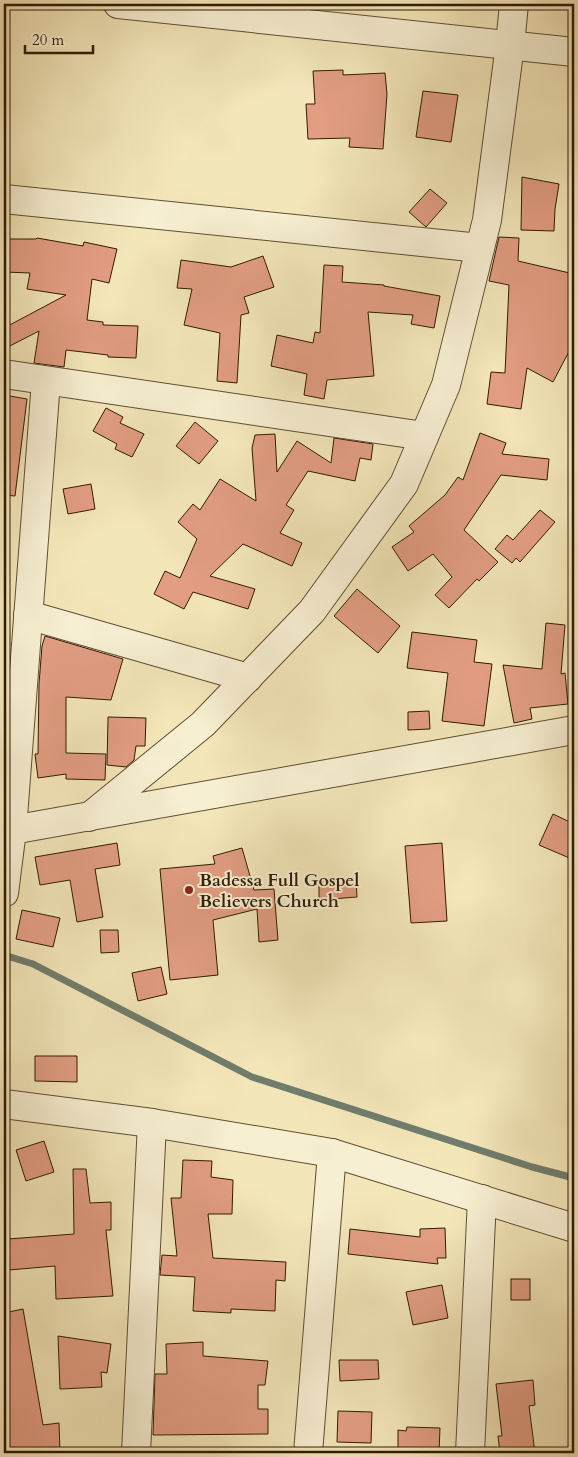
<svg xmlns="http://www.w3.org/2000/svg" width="578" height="1457" font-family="Cardo,serif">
	<rect width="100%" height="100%" fill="#f3e6b9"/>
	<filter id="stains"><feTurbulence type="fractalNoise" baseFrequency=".004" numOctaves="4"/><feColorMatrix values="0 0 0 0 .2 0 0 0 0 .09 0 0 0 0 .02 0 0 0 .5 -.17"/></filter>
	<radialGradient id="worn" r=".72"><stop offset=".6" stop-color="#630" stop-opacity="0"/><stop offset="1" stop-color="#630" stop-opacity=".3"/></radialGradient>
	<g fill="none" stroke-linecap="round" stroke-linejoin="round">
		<!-- stream -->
		<polyline stroke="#707d6c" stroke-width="7" points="4,955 33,964 252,1077 532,1167 574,1178"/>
	</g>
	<!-- building -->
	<g fill="#e29d82" stroke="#301b04">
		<polygon points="343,70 343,75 385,73 387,94 383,149 349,147 350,138 308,139 306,104 315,104 313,71"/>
		<polygon points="423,91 458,95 451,142 416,137"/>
		<polygon points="522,177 559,184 555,209 554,231 521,230"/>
		<polygon points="430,189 447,203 426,227 409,212"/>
		<polygon points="499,237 519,238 518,261 574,274 574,342 553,382 527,368 521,409 487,404 491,372 505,373 509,285 489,281"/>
		<polygon points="37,238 83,246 84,242 117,249 109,283 92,279 87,320 103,322 103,325 138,326 136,358 108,357 108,355 66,350 64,367 34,363 39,331 4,349 4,328 66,295 27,289 30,273 4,272 4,239 36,239"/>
		<polygon points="263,256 274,287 244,297 249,313 241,315 237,383 217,381 220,333 184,325 192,289 177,288 181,260 231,267"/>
		<polygon points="324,265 343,266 342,282 384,285 384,286 440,296 434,328 411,324 413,315 368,312 374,376 327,380 324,399 304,395 307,374 271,366 277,335 313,343 315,332 320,333"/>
		<polygon points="4,395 27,399 15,496 4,495"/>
		<polygon points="106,408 123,417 120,423 144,434 132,457 115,449 117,444 93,431"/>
		<polygon points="195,422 218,441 199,464 176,446"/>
		<polygon points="480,433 506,443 502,454 549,459 547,480 501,475 464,530 498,562 479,581 477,579 449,608 435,595 452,577 433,554 408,571 392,547 414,532 409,526 445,495 458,477 463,480"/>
		<polygon points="275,434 277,472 297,441 331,463 334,438 373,444 371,460 360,458 355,481 308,471 286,505 294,510 280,533 302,543 292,566 243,544 210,576 255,589 248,609 193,592 184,609 154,594 165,571 180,578 197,539 178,522 193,504 200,510 220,479 256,501 252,448 255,435"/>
		<polygon points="91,484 95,509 68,514 63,489"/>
		<polygon points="540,510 555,522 520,562 516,558 512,563 495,549 507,535 513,540"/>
		<polygon points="357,589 400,626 378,653 334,616"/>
		<polygon points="546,623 565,625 561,674 565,673 568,704 530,708 532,719 514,723 503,665 542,669"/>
		<polygon points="412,632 477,640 474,662 492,664 484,726 442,721 448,673 407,668"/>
		<polygon points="45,636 123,659 111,700 66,697 66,753 106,754 105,780 66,779 66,774 38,778 35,754 38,754 39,684 42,646"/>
		<polygon points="429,711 430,729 408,730 408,712"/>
		<polygon points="108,717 146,718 145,746 136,746 134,760 126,767 107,765"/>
		<polygon points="553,814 574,824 574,860 539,845"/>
		<polygon points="117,843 120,865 95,869 103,917 77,922 70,880 40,885 35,857"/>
		<polygon points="442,843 447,921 411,923 405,846"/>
		<polygon points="242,848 254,890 274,889 278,940 259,942 257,909 213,920 218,975 170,980 160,869 215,864 213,856"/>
		<polygon points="356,879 357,897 319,900 319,881"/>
		<polygon points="22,910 60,918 53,947 16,939"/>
		<polygon points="100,930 118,930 119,952 101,953"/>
		<polygon points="161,967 167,994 138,1001 132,973"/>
		<polygon points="35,1056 77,1056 77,1082 35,1081"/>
		<polygon points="44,1141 54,1172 26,1181 16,1150"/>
		<polygon points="183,1160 212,1161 211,1177 233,1180 232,1214 208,1214 213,1258 286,1262 285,1281 276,1280 275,1311 231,1309 231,1313 193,1311 195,1277 160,1275 162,1255 177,1256 171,1198 181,1198"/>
		<polygon points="73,1169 86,1169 90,1203 111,1202 111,1230 106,1230 113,1296 56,1299 55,1266 9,1270 8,1239 74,1234"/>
		<polygon points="445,1228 446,1258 437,1258 438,1264 348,1254 350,1229 420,1237 420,1229"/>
		<rect x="511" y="1279" width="19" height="21"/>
		<polygon points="442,1285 448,1318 413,1325 406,1292"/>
		<polygon points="23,1309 43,1425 59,1423 60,1453 41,1453 41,1450 4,1450 4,1313"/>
		<polygon points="58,1336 111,1344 107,1373 101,1372 102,1387 60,1389"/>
		<polygon points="203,1342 203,1356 268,1361 265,1385 258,1385 258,1409 268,1409 268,1434 153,1435 155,1374 167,1374 166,1344"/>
		<polygon points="339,1360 378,1360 379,1379 340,1381"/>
		<polygon points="533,1380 535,1405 529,1406 535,1453 500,1453 498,1436 502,1436 496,1384"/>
		<polygon points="338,1411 372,1412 371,1443 337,1442"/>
		<polygon points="407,1427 440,1428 439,1453 398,1453 398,1430 406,1431"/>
	</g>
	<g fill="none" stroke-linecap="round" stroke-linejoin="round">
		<defs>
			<g id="minor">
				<polyline points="118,4 574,52"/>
				<polyline points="4,199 480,248"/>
				<polyline points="4,374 424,436"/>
				<polyline points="28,615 248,678"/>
				<polyline points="89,817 203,724 312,611 404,484 446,385 487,220 510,45 514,4"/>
				<polyline points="4,826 12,830 46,381"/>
				<polyline points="4,893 12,830 574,730"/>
				<polyline points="4,1104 152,1123 332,1153 574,1228"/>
				<polyline points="136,1453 152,1123"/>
				<polyline points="308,1453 332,1153"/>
				<polyline points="470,1453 482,1199"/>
			</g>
		</defs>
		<!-- minor casing -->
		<use href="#minor" stroke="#614e31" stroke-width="30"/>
		<!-- minor -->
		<use href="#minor" stroke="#f7efd2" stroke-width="28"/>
	</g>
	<!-- markers -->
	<circle fill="#8f2418" stroke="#f7efd2" stroke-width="2" cx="189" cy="890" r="5"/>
	<g text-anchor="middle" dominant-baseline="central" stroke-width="4" stroke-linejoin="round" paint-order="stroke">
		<!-- poi labels -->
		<g font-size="18" font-weight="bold" fill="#301b04" stroke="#f7efd2" text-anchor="start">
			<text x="199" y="880">Badessa Full Gospel<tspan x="199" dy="21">Believers Church</tspan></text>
		</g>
	</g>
	<!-- margin -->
	<rect width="578" height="1457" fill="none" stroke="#f3e6b9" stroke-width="20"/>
	<rect x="5" y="5" width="568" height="1447" fill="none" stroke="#301b04" stroke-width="2.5"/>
	<rect x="10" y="10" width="558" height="1437" fill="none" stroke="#301b04"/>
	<!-- scale -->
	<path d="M25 45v8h68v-8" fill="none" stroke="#301b04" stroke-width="2.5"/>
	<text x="32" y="45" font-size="15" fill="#301b04" stroke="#f7efd2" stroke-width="4" paint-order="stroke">20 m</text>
	<rect width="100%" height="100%" filter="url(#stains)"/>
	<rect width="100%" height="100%" fill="url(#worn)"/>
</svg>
